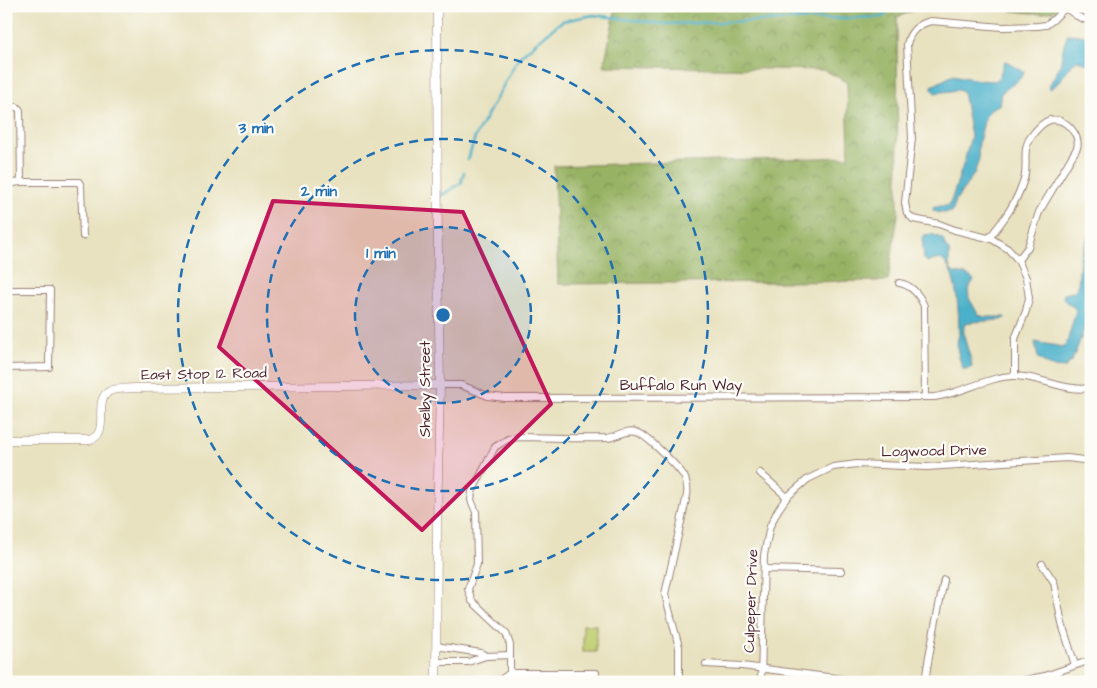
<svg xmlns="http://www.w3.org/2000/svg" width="1097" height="688" font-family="'Architects Daughter',sans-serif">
	<defs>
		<pattern id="forest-crowns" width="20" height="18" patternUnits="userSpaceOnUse" patternTransform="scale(1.25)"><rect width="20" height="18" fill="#97b264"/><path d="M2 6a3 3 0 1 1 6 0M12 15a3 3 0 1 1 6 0" fill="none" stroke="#7d9053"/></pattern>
	</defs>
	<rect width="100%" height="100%" fill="#fdfcf7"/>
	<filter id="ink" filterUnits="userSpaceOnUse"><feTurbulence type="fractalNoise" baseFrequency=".02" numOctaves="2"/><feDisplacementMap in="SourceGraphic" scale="10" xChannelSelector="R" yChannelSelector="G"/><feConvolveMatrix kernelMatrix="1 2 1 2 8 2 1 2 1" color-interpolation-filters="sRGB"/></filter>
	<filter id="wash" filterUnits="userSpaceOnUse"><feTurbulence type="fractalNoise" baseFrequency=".0096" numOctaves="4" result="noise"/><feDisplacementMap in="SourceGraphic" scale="20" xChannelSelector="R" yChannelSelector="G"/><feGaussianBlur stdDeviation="1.12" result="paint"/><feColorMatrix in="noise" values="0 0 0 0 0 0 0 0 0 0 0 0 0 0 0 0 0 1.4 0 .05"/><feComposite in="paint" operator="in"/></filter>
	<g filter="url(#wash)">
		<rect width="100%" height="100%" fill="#e8e2c0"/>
		<!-- forest -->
		<g fill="url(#forest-crowns)" stroke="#706848">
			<polygon points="616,6 927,6 897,17 898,215 888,281 558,284 554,166 849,157 847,82 824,70 604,66"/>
			<polygon points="970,6 1054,6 1056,10 1041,14"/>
		</g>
		<!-- garden -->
		<rect fill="#bfcf72" stroke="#84774e" x="583" y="625" width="13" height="27"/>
		<!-- water -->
		<g fill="#4bb1ca" stroke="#4a687a">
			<path d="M 1068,34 L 1080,35 L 1091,38 L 1091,65 L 1077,60 C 1066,68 1060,85 1050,89 L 1049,86 L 1060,66 L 1064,45 Z"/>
			<path d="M 1006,61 L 1024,72 C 1021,81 1008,87 1001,93 L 999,105 L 992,108 L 985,117 L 979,142 L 978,152 L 979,160 L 974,174 L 956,200 L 952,212 C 945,213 939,214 933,210 L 934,206 L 948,206 L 951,201 L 965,159 L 971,136 L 963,92 L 958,90 L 935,93 L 932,90 L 932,86 L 953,75 L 978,80 L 995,81 L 999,78 L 1004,62 Z"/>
			<path d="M 1091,230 L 1091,313 L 1089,319 L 1085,322 C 1086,329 1075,352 1072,361 L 1066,365 L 1066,368 L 1051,367 L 1038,358 L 1035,342 L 1063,347 L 1067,343 L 1076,310 C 1073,305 1066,304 1063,298 L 1064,294 L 1073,292 L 1078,287 L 1080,258 Z"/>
			<path d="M 932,234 L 943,239 L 945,246 L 949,250 L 949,266 L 952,272 C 959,275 968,273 974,280 L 968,289 L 969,298 L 978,314 L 984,317 L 1005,317 L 1004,319 L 1001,320 L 972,322 L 964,325 C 962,340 971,353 972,367 L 968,369 L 963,369 C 960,360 954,345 959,335 C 959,316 958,270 941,259 L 927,262 L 924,259 L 922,238 L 924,235 Z"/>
		</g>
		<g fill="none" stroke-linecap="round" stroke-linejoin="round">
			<!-- stream -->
			<g stroke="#4bb1ca" stroke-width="2.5">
				<polyline points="468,160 475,137 519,57 562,21 594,15 664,24 883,17 892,6"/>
				<polyline points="439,197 461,183 464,172"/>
			</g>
		</g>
	</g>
	<g filter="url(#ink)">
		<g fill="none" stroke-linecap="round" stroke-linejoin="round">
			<defs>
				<g id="minor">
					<polyline points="1063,6 1077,16 1091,22"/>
					<polyline points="6,107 17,107 20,110 21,182"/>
					<polyline points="6,184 21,182 79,182 81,186 83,236"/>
					<path d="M 989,238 C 1004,220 1017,202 1024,179 C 1028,166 1022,149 1030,138 C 1035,131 1042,122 1050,120 C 1065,117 1081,135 1077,148 L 1039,212 L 1028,247 L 1018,260"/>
					<path d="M 899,283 C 912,285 919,294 924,306 L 925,397"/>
					<polyline points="6,290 50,290 49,367 6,368"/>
					<path d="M 1015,376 L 1015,339 L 1026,311 L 1029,298 L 1026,278 L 1018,260 L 1008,249 L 992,239 L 955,230 L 939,224 L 913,219 L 907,213 L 905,203 L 912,138 L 907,44 C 910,31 918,24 931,21 L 1002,27 L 1038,26 L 1046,25 L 1054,19 L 1065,8"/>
					<path d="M 440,385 L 461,385 L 488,396 L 505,398 L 934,397 C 961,394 989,376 1014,376 C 1040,376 1064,392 1091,388"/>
					<polyline points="760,473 787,497"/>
					<polyline points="1042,564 1054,582 1062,624 1075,665"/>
					<polyline points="764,569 841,571"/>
					<polyline points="436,646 481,653 486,656 468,662 436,662"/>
					<polyline points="486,656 510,655"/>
					<polyline points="706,664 742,666 843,679 929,682"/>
					<path d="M 510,673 L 510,645 L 506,633 L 472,601 L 468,589 L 477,564 L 476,512 L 471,500 L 472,492 L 495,447 L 508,439 L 518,437 C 547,437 577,439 607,438 C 617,437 626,429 636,432 C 646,434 678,467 684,476 C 687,482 688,488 687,495 L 665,594 L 679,647 L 679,682"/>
					<polyline points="510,673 596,673"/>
					<polyline points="498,682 510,673"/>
					<polyline points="761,682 764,555 770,526 778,510 787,497 808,479 833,467 857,464 927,467 1067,458 1091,461"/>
					<polyline points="925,682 929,656 944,580"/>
					<polyline points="1015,682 1045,676 1091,660"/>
				</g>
				<g id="tertiary">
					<path d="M 6,440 L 90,440 C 94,438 98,436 99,432 C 105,421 95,398 110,391 C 115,388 127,389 134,388 L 440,385"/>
					<polyline points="436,682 437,524 440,385 438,263 437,6"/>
				</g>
			</defs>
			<!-- minor casing -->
			<use href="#minor" stroke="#998076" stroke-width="8"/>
			<!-- tertiary casing -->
			<use href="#tertiary" stroke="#998076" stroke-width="9"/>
			<!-- minor -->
			<use href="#minor" stroke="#fff" stroke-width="6"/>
			<!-- tertiary -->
			<use href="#tertiary" stroke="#fff" stroke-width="8"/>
		</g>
	</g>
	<!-- marked area -->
	<path fill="#c2185b" fill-opacity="0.2" stroke="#c2185b" stroke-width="4" stroke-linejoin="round" d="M 273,201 L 463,212 L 551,404 L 422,530 L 219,347 Z"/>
	<!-- distance rings -->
	<circle cx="443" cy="315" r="88" fill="#1f6fb2" fill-opacity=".12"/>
	<g fill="none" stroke="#1f6fb2" stroke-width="2.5" stroke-dasharray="9 6">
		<circle cx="443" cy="315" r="88"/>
		<circle cx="443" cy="315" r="176"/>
		<circle cx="443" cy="315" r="265"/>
	</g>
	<g text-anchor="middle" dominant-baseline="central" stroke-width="4.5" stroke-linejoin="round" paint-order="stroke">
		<!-- street labels -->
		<g font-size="15" fill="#4a1f2b" stroke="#fdfcf7">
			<text transform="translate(204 374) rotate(-1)">East Stop 12 Road</text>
			<text x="681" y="385">Buffalo Run Way</text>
			<text transform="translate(425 389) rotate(-90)">Shelby Street</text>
			<text transform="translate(934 451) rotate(-1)">Logwood Drive</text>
			<text transform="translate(751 601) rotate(-88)">Culpeper Drive</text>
		</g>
	</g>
	<circle cx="443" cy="315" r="8" fill="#1f6fb2" stroke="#fdfcf7" stroke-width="2.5"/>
	<g font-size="15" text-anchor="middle" font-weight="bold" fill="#1f6fb2" stroke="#fdfcf7" stroke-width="4.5" stroke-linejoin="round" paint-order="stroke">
		<text x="256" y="133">3 min</text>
		<text x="319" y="196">2 min</text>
		<text x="381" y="258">1 min</text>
	</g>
	<!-- margin -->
	<rect width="1097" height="688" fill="none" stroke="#fdfcf7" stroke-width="25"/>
</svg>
